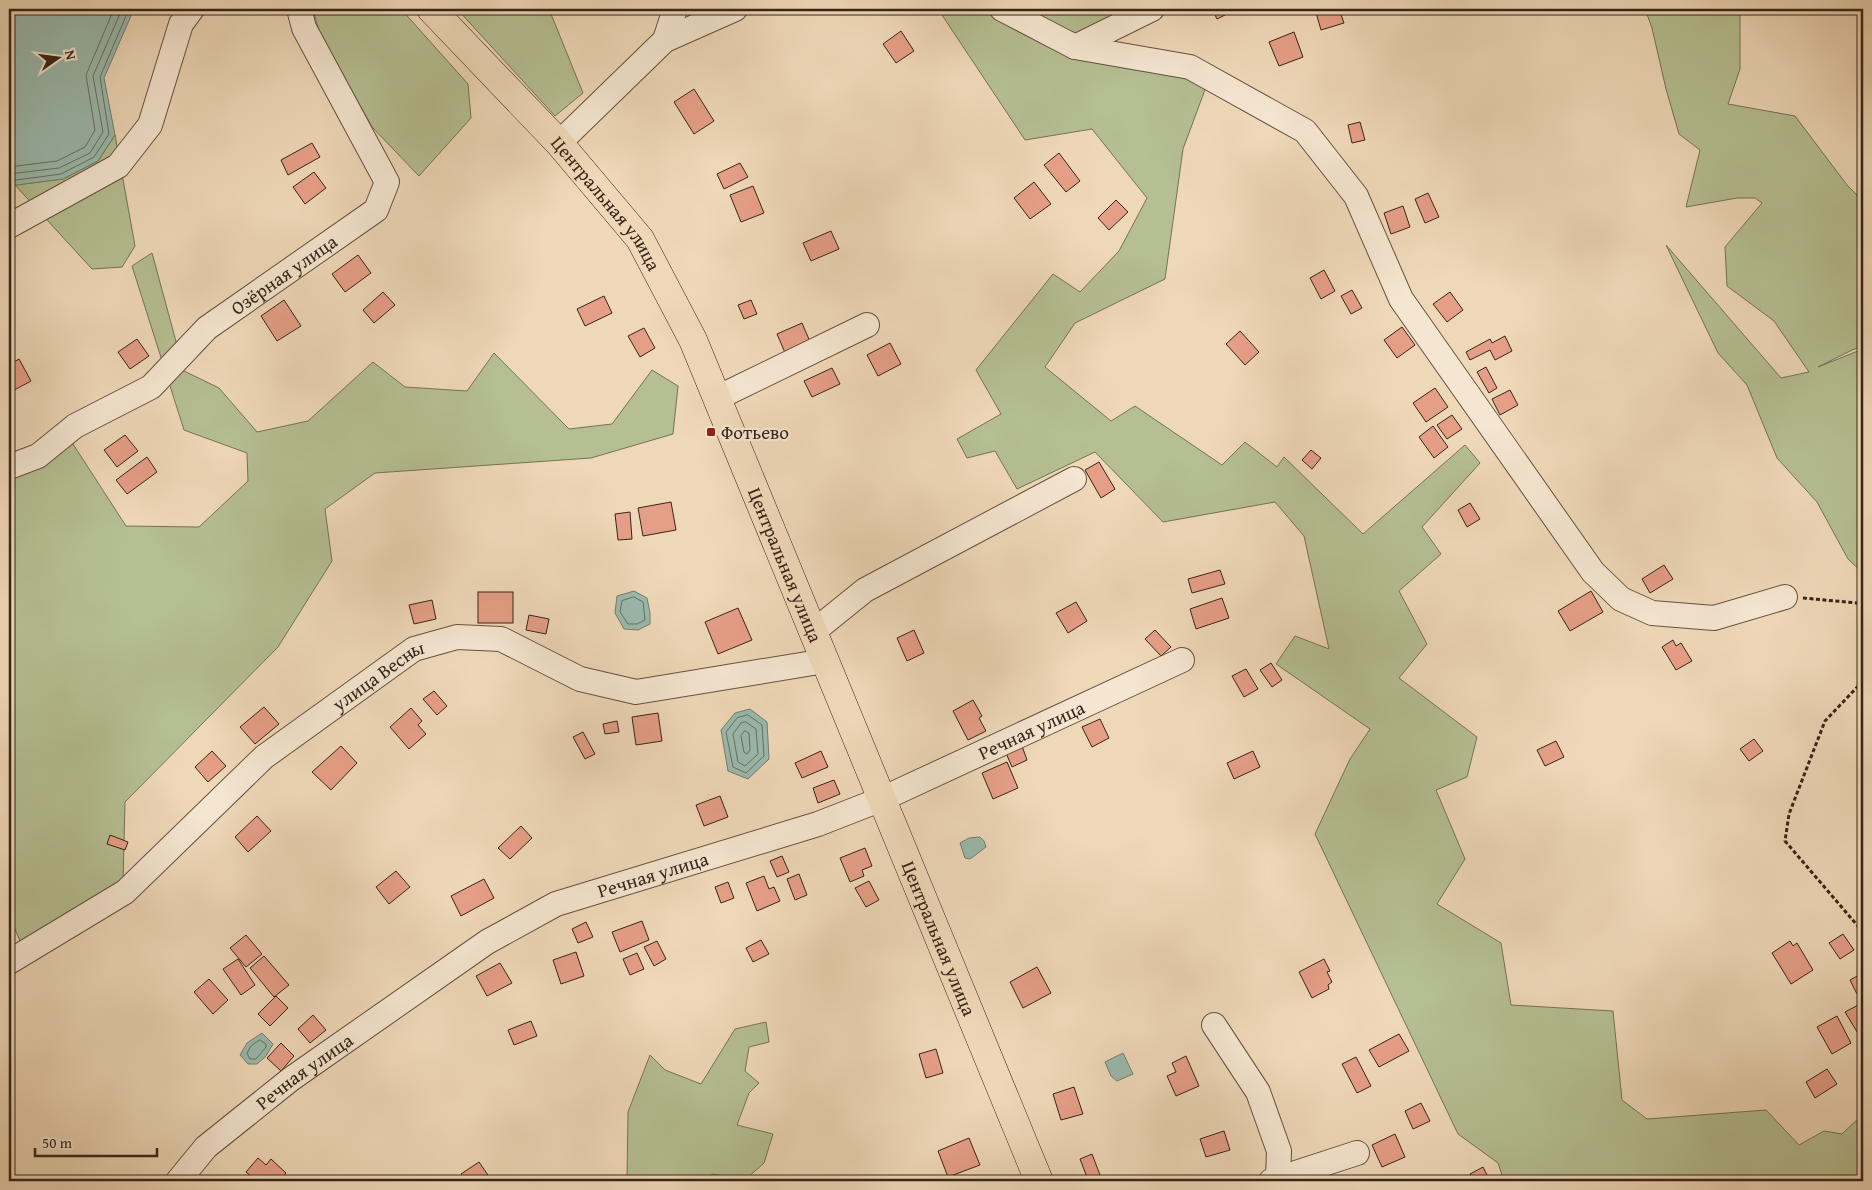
<svg xmlns="http://www.w3.org/2000/svg" width="1872" height="1190" font-family="'Gentium Book Plus',serif">
	<rect width="100%" height="100%" fill="#efd8b8"/>
	<filter id="stains"><feTurbulence type="fractalNoise" baseFrequency=".004" numOctaves="4"/><feColorMatrix values="0 0 0 0 .2 0 0 0 0 .09 0 0 0 0 .02 0 0 0 .5 -.17"/></filter>
	<radialGradient id="worn" r=".72"><stop offset=".6" stop-color="#630" stop-opacity="0"/><stop offset="1" stop-color="#630" stop-opacity=".3"/></radialGradient>
	<!-- green -->
	<g fill="#b5bf92" stroke="#767256">
		<polygon points="313,9 401,9 468,84 471,118 419,176 372,127 319,31"/>
		<polygon points="457,9 549,9 583,93 555,116"/>
		<polygon points="938,9 1125,9 1062,46 1154,63 1206,87 1183,149 1165,279 1075,323 1045,367 1111,421 1135,406 1222,465 1245,442 1277,467 1284,457 1363,534 1465,445 1480,463 1422,527 1441,554 1399,591 1427,644 1399,678 1477,737 1467,777 1436,790 1465,859 1437,904 1501,943 1511,1005 1613,1011 1622,1100 1647,1119 1766,1110 1799,1145 1824,1131 1842,1134 1863,1114 1863,1181 1504,1181 1498,1163 1458,1134 1315,834 1350,759 1370,729 1276,664 1295,636 1329,649 1304,536 1275,502 1163,522 1095,452 1017,489 995,451 967,458 957,439 1001,414 976,370 1053,274 1080,292 1119,251 1147,198 1092,129 1025,140"/>
		<polygon points="1645,9 1740,9 1740,69 1728,104 1795,116 1847,185 1863,201 1863,346 1852,350 1818,367 1863,349 1863,573 1848,559 1817,502 1777,458 1747,385 1718,353 1666,245 1781,378 1809,372 1774,321 1727,286 1725,247 1762,203 1755,198 1737,198 1686,207 1700,150 1679,134 1666,89 1652,28"/>
		<polygon points="115,135 135,246 122,267 92,269 15,185 63,179 98,161"/>
		<polygon points="152,253 184,371 219,388 257,432 308,421 373,362 405,387 467,391 494,353 569,429 612,424 652,370 678,386 673,434 591,458 375,473 325,509 332,561 278,647 125,802 123,882 23,948 9,915 9,473 73,444 126,526 199,527 248,481 247,453 184,430 132,266"/>
		<polygon points="766,1022 769,1042 749,1047 745,1071 759,1083 749,1093 737,1125 773,1134 764,1163 745,1180 712,1174 706,1181 627,1181 628,1112 650,1055 665,1070 701,1084 735,1029"/>
	</g>
	<!-- water -->
	<g fill="#9abaae" stroke="#727e72">
		<polygon points="9,9 134,9 104,78 115,135 98,161 63,179 9,186"/>
		<polygon points="634,591 647,598 650,613 650,624 638,630 624,629 615,613 617,596"/>
		<polygon points="750,709 767,722 769,759 748,779 728,771 721,730 735,713"/>
		<polygon points="980,837 984,841 986,847 970,859 965,858 960,843 969,838"/>
		<polygon points="262,1033 273,1044 266,1056 257,1064 248,1064 240,1055 247,1043"/>
		<polygon points="1123,1053 1133,1074 1117,1081 1111,1076 1105,1062"/>
	</g>
	<g fill="none" stroke-linecap="round" stroke-linejoin="round">
		<!-- shore -->
		<g stroke="#686f64" stroke-width="1">
			<polyline points="9,167 57,161 85,147 95,130 86,75 114,9"/>
			<polyline points="9,174 59,168 90,153 103,132 93,76 122,9"/>
			<polyline points="9,181 61,174 94,157 109,134 100,77 129,9"/>
			<polygon points="634,597 643,602 645,620 637,624 628,624 620,612 622,601"/>
			<polygon points="748,715 762,725 764,756 746,773 733,767 726,732 737,718"/>
			<polygon points="746,722 756,729 758,754 745,766 738,762 733,734 741,723"/>
			<polygon points="745,731 749,733 750,750 747,754 744,752 741,736"/>
			<polygon points="260,1040 266,1044 266,1047 256,1059 250,1059 247,1053 251,1046"/>
		</g>
	</g>
	<!-- building -->
	<g fill="#e69f87" stroke="#372419">
		<polygon points="1212,9 1229,9 1231,12 1217,19"/>
		<polygon points="1315,9 1339,9 1344,23 1321,30"/>
		<polygon points="901,31 914,51 896,63 883,44"/>
		<polygon points="1294,32 1303,57 1279,66 1269,42"/>
		<polygon points="694,89 714,121 694,134 674,102"/>
		<polygon points="1360,122 1365,140 1352,143 1348,125"/>
		<polygon points="312,143 320,157 288,175 281,160"/>
		<polygon points="1059,153 1080,181 1066,192 1044,165"/>
		<polygon points="740,163 748,177 724,189 717,174"/>
		<polygon points="314,172 326,188 305,204 293,187"/>
		<polygon points="1034,182 1051,204 1030,219 1014,198"/>
		<polygon points="753,186 764,213 741,222 730,195"/>
		<polygon points="1428,193 1439,217 1425,223 1415,199"/>
		<polygon points="1116,200 1128,212 1109,230 1098,218"/>
		<polygon points="1403,206 1410,227 1391,234 1384,213"/>
		<polygon points="831,231 839,249 811,261 803,243"/>
		<polygon points="358,255 371,273 345,292 332,274"/>
		<polygon points="1324,270 1335,291 1321,299 1310,278"/>
		<polygon points="1352,290 1362,308 1351,314 1341,296"/>
		<polygon points="383,292 395,305 374,323 363,310"/>
		<polygon points="1450,292 1463,310 1447,322 1433,304"/>
		<polygon points="604,296 612,313 585,326 577,309"/>
		<polygon points="284,300 301,326 277,341 261,316"/>
		<polygon points="751,300 757,314 744,319 738,305"/>
		<polygon points="802,323 811,344 786,355 777,334"/>
		<polygon points="1402,327 1415,345 1397,358 1384,340"/>
		<polygon points="644,328 655,348 640,357 628,336"/>
		<polygon points="1240,331 1259,352 1245,365 1226,344"/>
		<polygon points="1505,336 1512,351 1495,360 1490,350 1470,360 1466,352 1490,339 1492,343"/>
		<polygon points="137,339 149,356 130,369 118,352"/>
		<polygon points="890,343 901,364 878,376 867,355"/>
		<polygon points="19,359 31,381 9,393 9,365"/>
		<polygon points="1486,367 1497,388 1489,393 1477,372"/>
		<polygon points="832,368 840,384 812,397 804,381"/>
		<polygon points="1435,388 1448,407 1426,422 1413,403"/>
		<polygon points="1510,390 1518,405 1500,415 1492,399"/>
		<polygon points="1452,415 1462,429 1447,439 1437,425"/>
		<polygon points="1433,426 1448,447 1434,458 1419,437"/>
		<polygon points="125,435 138,451 117,467 104,450"/>
		<polygon points="1311,450 1321,458 1312,469 1302,460"/>
		<polygon points="147,457 157,472 127,494 116,480"/>
		<polygon points="1099,462 1115,489 1101,498 1085,470"/>
		<polygon points="671,502 676,530 643,536 638,508"/>
		<polygon points="1470,503 1480,519 1467,527 1458,510"/>
		<polygon points="630,512 632,539 618,540 615,514"/>
		<polygon points="1664,565 1673,579 1650,593 1642,579"/>
		<polygon points="1220,570 1225,584 1192,593 1188,579"/>
		<polygon points="1591,591 1603,612 1570,631 1558,611"/>
		<rect x="478" y="592" width="35" height="31"/>
		<polygon points="1222,598 1229,618 1196,629 1190,609"/>
		<polygon points="432,600 436,619 414,624 409,605"/>
		<polygon points="1076,602 1087,621 1068,633 1056,613"/>
		<polygon points="738,608 752,640 718,654 705,622"/>
		<polygon points="529,615 549,619 546,634 526,630"/>
		<polygon points="914,630 924,653 907,661 897,638"/>
		<polygon points="1155,630 1171,647 1161,656 1145,639"/>
		<polygon points="1673,640 1676,646 1681,643 1692,661 1676,670 1662,647"/>
		<polygon points="1271,663 1282,680 1272,687 1260,670"/>
		<polygon points="1246,669 1258,689 1244,697 1232,676"/>
		<polygon points="434,691 447,706 437,715 423,699"/>
		<polygon points="973,700 982,716 979,718 986,731 968,740 953,711"/>
		<polygon points="264,707 279,724 255,744 240,727"/>
		<polygon points="411,708 422,721 418,725 426,734 409,749 390,727"/>
		<polygon points="658,713 662,741 636,745 632,717"/>
		<polygon points="1100,719 1109,738 1092,747 1082,727"/>
		<polygon points="617,721 619,732 605,734 603,724"/>
		<polygon points="583,732 595,754 585,759 573,737"/>
		<polygon points="1754,739 1763,751 1749,761 1740,749"/>
		<polygon points="1556,741 1564,757 1545,766 1537,750"/>
		<polygon points="341,746 357,763 331,790 312,772"/>
		<polygon points="1022,746 1027,760 1012,767 1006,753"/>
		<polygon points="212,751 226,766 208,782 195,767"/>
		<polygon points="821,751 828,767 802,778 795,763"/>
		<polygon points="1253,751 1260,767 1234,779 1227,763"/>
		<polygon points="1007,762 1018,788 993,799 982,773"/>
		<polygon points="834,780 840,794 818,803 813,788"/>
		<polygon points="720,796 728,817 704,826 696,805"/>
		<polygon points="257,816 271,831 248,852 235,837"/>
		<polygon points="521,826 532,838 510,859 498,848"/>
		<polygon points="110,835 128,842 125,850 107,844"/>
		<polygon points="865,848 872,866 862,870 864,876 850,882 840,858"/>
		<polygon points="782,856 789,872 777,877 770,861"/>
		<polygon points="396,871 410,887 389,904 376,887"/>
		<polygon points="799,874 807,895 795,900 787,879"/>
		<polygon points="764,876 769,889 774,887 780,901 757,911 746,883"/>
		<polygon points="484,879 494,898 461,916 451,896"/>
		<polygon points="869,881 879,900 866,907 855,888"/>
		<polygon points="728,882 734,898 721,903 715,887"/>
		<polygon points="642,921 649,940 620,952 612,932"/>
		<polygon points="586,922 593,937 578,943 572,929"/>
		<polygon points="1843,934 1854,950 1840,959 1829,943"/>
		<polygon points="246,935 262,954 246,967 230,948"/>
		<polygon points="761,940 769,954 753,962 746,948"/>
		<polygon points="657,941 666,959 654,966 644,947"/>
		<polygon points="1790,941 1793,946 1797,943 1813,970 1791,984 1772,953"/>
		<polygon points="576,952 584,976 561,984 553,960"/>
		<polygon points="637,953 644,969 630,975 623,959"/>
		<polygon points="264,956 289,985 274,997 250,968"/>
		<polygon points="238,959 255,985 241,995 223,969"/>
		<polygon points="1324,959 1330,971 1327,972 1332,982 1328,985 1329,989 1312,998 1299,972"/>
		<polygon points="500,963 512,983 487,996 476,976"/>
		<polygon points="1037,967 1051,993 1023,1008 1010,982"/>
		<polygon points="1863,973 1863,991 1857,994 1850,980"/>
		<polygon points="209,979 228,1000 213,1014 194,992"/>
		<polygon points="276,996 288,1008 270,1026 258,1014"/>
		<polygon points="1860,1004 1863,1010 1863,1032 1859,1035 1845,1012"/>
		<polygon points="313,1015 326,1030 310,1043 298,1029"/>
		<polygon points="1837,1016 1851,1043 1832,1054 1817,1027"/>
		<polygon points="531,1021 537,1036 514,1045 508,1030"/>
		<polygon points="1399,1034 1409,1051 1379,1067 1369,1050"/>
		<polygon points="281,1043 294,1056 281,1071 267,1058"/>
		<polygon points="936,1049 943,1073 926,1078 919,1054"/>
		<polygon points="1186,1056 1199,1086 1176,1096 1167,1076 1176,1072 1172,1063"/>
		<polygon points="1356,1057 1371,1086 1357,1093 1342,1064"/>
		<polygon points="1827,1069 1837,1084 1815,1098 1806,1082"/>
		<polygon points="1074,1087 1083,1114 1061,1120 1053,1094"/>
		<polygon points="1421,1103 1430,1121 1413,1129 1405,1111"/>
		<polygon points="1224,1131 1230,1150 1206,1157 1200,1139"/>
		<polygon points="1395,1134 1405,1157 1382,1167 1372,1145"/>
		<polygon points="969,1138 980,1165 948,1177 938,1151"/>
		<polygon points="1092,1154 1100,1175 1088,1180 1080,1159"/>
		<polygon points="258,1158 266,1165 271,1159 286,1173 279,1181 257,1181 246,1172"/>
		<polygon points="479,1162 492,1181 466,1181 461,1174"/>
		<polygon points="1483,1167 1490,1181 1474,1181 1470,1174"/>
	</g>
	<g fill="none" stroke-linecap="round" stroke-linejoin="round">
		<defs>
			<g id="minor">
				<polyline points="1002,9 1075,47 1190,67 1305,131 1356,196 1401,299 1593,572 1621,599 1652,613 1714,618 1785,597"/>
				<polyline points="665,40 675,9"/>
				<polyline points="1075,47 1152,9"/>
				<polyline points="559,143 665,40 735,9"/>
				<polyline points="9,226 118,166 150,125 181,24 192,9"/>
				<polyline points="717,398 867,325"/>
				<path id="s1" d="M 9,467 L 38,456 L 75,426 L 151,387 L 207,328 L 376,210 L 387,182 L 304,28 L 299,9"/>
				<polyline points="813,632 865,590 1074,479"/>
				<path id="s2" d="M 9,962 L 125,892 L 264,757 L 414,649 L 457,637 L 501,639 L 580,679 L 636,692 L 825,661"/>
				<polyline points="1214,1025 1258,1092 1279,1151 1278,1178"/>
				<path id="s3" d="M 178,1181 L 206,1147 L 291,1079 L 487,942 L 556,904 L 818,824 L 882,799 L 1182,660"/>
				<polyline points="1271,1181 1357,1153"/>
			</g>
			<g id="major">
				<path id="s4" d="M 431,9 L 559,143 L 640,239 L 693,340 L 1039,1181"/>
			</g>
		</defs>
		<!-- minor casing -->
		<use href="#minor" stroke="#655141" stroke-width="26"/>
		<!-- major casing -->
		<use href="#major" stroke="#372419" stroke-width="29"/>
		<!-- path -->
		<g stroke="#372419" stroke-width="3" stroke-dasharray="4 2.5" stroke-linecap="butt">
			<polyline points="1803,598 1857,603 1863,608"/>
			<polyline points="1863,681 1825,721 1789,814 1785,841 1863,932"/>
		</g>
		<!-- minor -->
		<use href="#minor" stroke="#f5e6d1" stroke-width="24"/>
		<!-- major -->
		<use href="#major" stroke="#efd8b8" stroke-width="28"/>
	</g>
	<!-- markers -->
	<rect fill="#8f2418" stroke="#f5e6d1" stroke-width="2" x="706" y="427" width="10" height="10" rx="2.5"/>
	<g text-anchor="middle" dominant-baseline="central" stroke-width="4.5" stroke-linejoin="round" paint-order="stroke">
		<!-- street labels -->
		<g font-size="19" fill="#372419" stroke="#f5e6d1">
			<text stroke="none"><textPath href="#s4" startOffset="262">Центральная улица</textPath></text>
			<text stroke="none"><textPath href="#s1" startOffset="339">Озёрная улица</textPath></text>
			<text stroke="none"><textPath href="#s4" startOffset="668">Центральная улица</textPath></text>
			<text stroke="none"><textPath href="#s2" startOffset="470">улица Весны</textPath></text>
			<text stroke="none"><textPath href="#s3" startOffset="978">Речная улица</textPath></text>
			<text stroke="none"><textPath href="#s3" startOffset="572">Речная улица</textPath></text>
			<text stroke="none"><textPath href="#s4" startOffset="1072">Центральная улица</textPath></text>
			<text stroke="none"><textPath href="#s3" startOffset="168">Речная улица</textPath></text>
		</g>
		<!-- poi labels -->
		<g font-size="19" fill="#372419" stroke="#f5e6d1" text-anchor="start">
			<text x="721" y="432">Фотьево</text>
		</g>
	</g>
	<!-- margin -->
	<rect width="1872" height="1190" fill="none" stroke="#efd8b8" stroke-width="30"/>
	<rect x="10" y="10" width="1852" height="1170" fill="none" stroke="#372419" stroke-width="2.5"/>
	<rect x="15" y="15" width="1842" height="1160" fill="none" stroke="#372419"/>
	<!-- north arrow -->
	<g transform="translate(58 58) rotate(76)" stroke="#f5e6d1" stroke-width="4" paint-order="stroke">
	<path d="M0-4L9 19L0 12L-9 19Z" fill="#372419"/>
	<text y="-8" font-size="14" font-weight="bold" text-anchor="middle" fill="#372419">N</text>
	</g>
	<!-- scale -->
	<path d="M35 1148v8h122v-8" fill="none" stroke="#372419" stroke-width="2.5"/>
	<text x="42" y="1148" font-size="15" fill="#372419" stroke="#f5e6d1" stroke-width="4" paint-order="stroke">50 m</text>
	<rect width="100%" height="100%" filter="url(#stains)"/>
	<rect width="100%" height="100%" fill="url(#worn)"/>
</svg>
